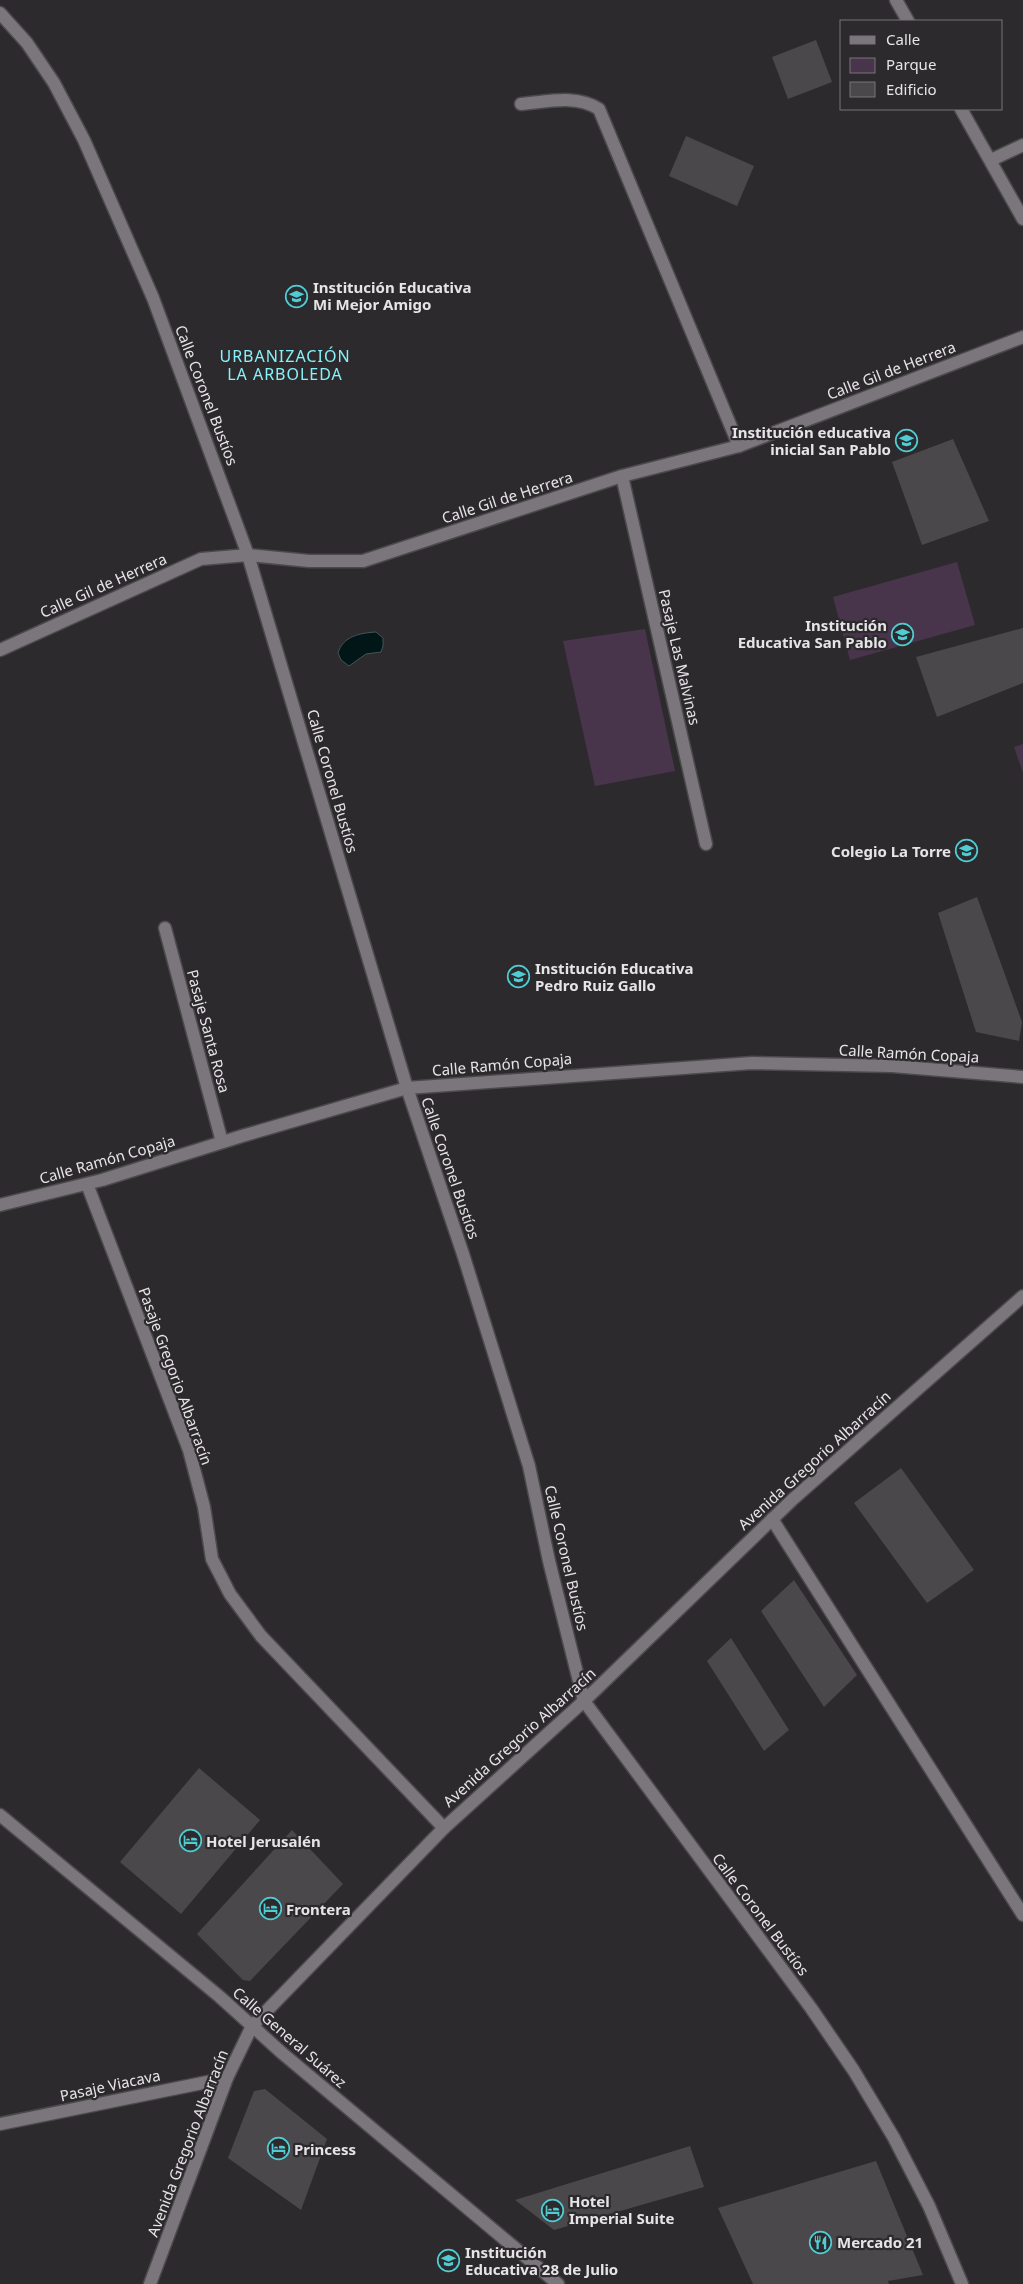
<svg xmlns="http://www.w3.org/2000/svg" width="1023" height="2284" font-family="'Noto Sans',sans-serif">
	<rect width="100%" height="100%" fill="#2d2a2d"/>
	<!-- green -->
	<g fill="#48354b">
		<polygon points="957,562 975,625 850,660 833,597"/>
		<polygon points="645,629 675,771 595,786 563,641"/>
		<polygon points="1023,744 1023,773 1014,747"/>
	</g>
	<!-- water -->
	<path fill="#001617" stroke="#455455" d="M 376,632 L 383,638 L 383,646 L 381,652 L 366,654 L 349,666 L 341,660 L 338,653 C 343,636 360,633 376,632 Z"/>
	<!-- building -->
	<g fill="#4b484c">
		<polygon points="816,40 832,82 788,99 772,57"/>
		<polygon points="686,136 754,166 737,206 669,176"/>
		<polygon points="953,439 989,521 922,545 892,462"/>
		<polygon points="1023,628 1023,683 937,717 916,657"/>
		<polygon points="977,897 1022,1022 1019,1041 976,1032 938,913"/>
		<polygon points="901,1468 974,1570 927,1603 854,1503"/>
		<polygon points="794,1580 857,1675 824,1707 761,1611"/>
		<polygon points="731,1638 789,1730 764,1751 707,1661"/>
		<polygon points="199,1768 260,1820 181,1914 120,1862"/>
		<polygon points="292,1830 343,1884 250,1981 243,1980 197,1934"/>
		<polygon points="265,2089 327,2139 301,2210 228,2158 254,2091"/>
		<polygon points="690,2146 704,2187 554,2230 515,2200"/>
		<polygon points="876,2161 923,2275 888,2281 889,2284 753,2284 718,2208"/>
	</g>
	<g fill="none" stroke-linecap="round" stroke-linejoin="round">
		<defs>
			<g id="minor">
				<polyline points="896,0 908,21"/>
				<polyline points="0,13 27,43 54,83 84,140 153,298 248,555 407,1088 463,1254 529,1466 549,1561 584,1701 811,2008 854,2071 894,2138 929,2206 962,2284"/>
				<path d="M 521,104 C 547,102 576,94 599,109 L 739,446"/>
				<polyline points="961,109 1023,219"/>
				<polyline points="991,160 1023,145"/>
				<polyline points="622,476 706,844"/>
				<polyline points="0,650 201,559 248,555 309,561 363,561 622,476 739,446 1023,337"/>
				<polyline points="165,928 222,1142"/>
				<polyline points="87,1184 189,1450 204,1507 212,1559 230,1594 261,1636 444,1828"/>
				<polyline points="0,1205 102,1180 242,1136 407,1088 752,1063 892,1066 1023,1077"/>
				<polyline points="772,1519 1023,1915"/>
				<polyline points="0,1815 220,1997 282,2053 558,2284"/>
				<polyline points="0,2124 227,2078"/>
				<polyline points="150,2284 227,2078 252,2026 444,1828 584,1701 792,1500 1023,1296"/>
			</g>
		</defs>
		<!-- minor casing -->
		<use href="#minor" stroke="#4b494c" stroke-width="15"/>
		<!-- minor -->
		<use href="#minor" stroke="#7a767b" stroke-width="12"/>
	</g>
	<!-- icons -->
	<defs>
		<symbol id="school-ring" viewBox="-11 -11 22 22"><circle r="9.5" fill="#2d2a2d" stroke="#51ccd3" stroke-width="1.5"/><path d="M0-5L7-2L0 1L-7-2ZM-4 1L0 2.5L4 1V4Q0 6-4 4Z" fill="#51ccd3"/></symbol>
		<symbol id="hotel-ring" viewBox="-11 -11 22 22"><circle r="9.5" fill="#2d2a2d" stroke="#51ccd3" stroke-width="1.5"/><path d="M-6-4.5h1.5V1H6V5H4.5V3h-9V5H-6ZM-4 0a1.8 1.8 0 1 1 3.6 0ZM.5 0V-2.5h3Q6-2.5 6 0Z" fill="#51ccd3"/></symbol>
		<symbol id="restaurant-ring" viewBox="-11 -11 22 22"><circle r="9.5" fill="#2d2a2d" stroke="#51ccd3" stroke-width="1.5"/><path d="M-5-6h1v4h1v-4h1v4h1v-4h1v5L-1.5 .5V6h-2V.5L-5-1ZM5-6V6H3V1.5H1.5Q1.5-4 5-6Z" fill="#51ccd3"/></symbol>
	</defs>
	<g fill-rule="evenodd">
		<use href="#school-ring" x="284" y="284" width="25" height="25"/>
		<use href="#school-ring" x="894" y="428" width="25" height="25"/>
		<use href="#school-ring" x="890" y="622" width="25" height="25"/>
		<use href="#school-ring" x="954" y="838" width="25" height="25"/>
		<use href="#school-ring" x="506" y="964" width="25" height="25"/>
		<use href="#hotel-ring" x="178" y="1828" width="25" height="25"/>
		<use href="#hotel-ring" x="258" y="1896" width="25" height="25"/>
		<use href="#hotel-ring" x="266" y="2136" width="25" height="25"/>
		<use href="#hotel-ring" x="540" y="2198" width="25" height="25"/>
		<use href="#restaurant-ring" x="808" y="2230" width="25" height="25"/>
		<use href="#school-ring" x="436" y="2248" width="25" height="25"/>
	</g>
	<g text-anchor="middle" dominant-baseline="central" stroke-width="4.5" stroke-linejoin="round" paint-order="stroke">
		<!-- poi labels -->
		<g font-size="15" font-weight="bold" fill="#e6e4e6" stroke="#2d2a2d" text-anchor="start">
			<text x="313" y="287">Institución Educativa<tspan x="313" dy="17">Mi Mejor Amigo</tspan></text>
			<text x="891" y="432" text-anchor="end">Institución educativa<tspan x="891" dy="17">inicial San Pablo</tspan></text>
			<text x="887" y="625" text-anchor="end">Institución<tspan x="887" dy="17">Educativa San Pablo</tspan></text>
			<text x="951" y="851" text-anchor="end">Colegio La Torre</text>
			<text x="535" y="968">Institución Educativa<tspan x="535" dy="17">Pedro Ruiz Gallo</tspan></text>
			<text x="206" y="1841">Hotel Jerusalén</text>
			<text x="286" y="1909">Frontera</text>
			<text x="294" y="2149">Princess</text>
			<text x="569" y="2201">Hotel<tspan x="569" dy="17">Imperial Suite</tspan></text>
			<text x="837" y="2242">Mercado 21</text>
			<text x="465" y="2252">Institución<tspan x="465" dy="17">Educativa 28 de Julio</tspan></text>
		</g>
		<!-- street labels -->
		<g font-size="15" fill="#e6e4e6" stroke="#2d2a2d">
			<text transform="translate(891 370) rotate(-21)">Calle Gil de Herrera</text>
			<text transform="translate(207 395) rotate(69)">Calle Coronel Bustíos</text>
			<text transform="translate(507 497) rotate(-18)">Calle Gil de Herrera</text>
			<text transform="translate(103 585) rotate(-24)">Calle Gil de Herrera</text>
			<text transform="translate(680 657) rotate(77)">Pasaje Las Malvinas</text>
			<text transform="translate(333 781) rotate(74)">Calle Coronel Bustíos</text>
			<text transform="translate(209 1031) rotate(75)">Pasaje Santa Rosa</text>
			<text transform="translate(909 1053) rotate(3)">Calle Ramón Copaja</text>
			<text transform="translate(502 1064) rotate(-5)">Calle Ramón Copaja</text>
			<text transform="translate(107 1159) rotate(-16)">Calle Ramón Copaja</text>
			<text transform="translate(451 1168) rotate(71)">Calle Coronel Bustíos</text>
			<text transform="translate(176 1376) rotate(70)">Pasaje Gregorio Albarracín</text>
			<text transform="translate(814 1460) rotate(-42)">Avenida Gregorio Albarracín</text>
			<text transform="translate(567 1558) rotate(77)">Calle Coronel Bustíos</text>
			<text transform="translate(519 1737) rotate(-42)">Avenida Gregorio Albarracín</text>
			<text transform="translate(761 1914) rotate(53)">Calle Coronel Bustíos</text>
			<text transform="translate(290 2037) rotate(41)">Calle General Suárez</text>
			<text transform="translate(110 2085) rotate(-12)">Pasaje Viacava</text>
			<text transform="translate(187 2143) rotate(-69)">Avenida Gregorio Albarracín</text>
		</g>
		<!-- neighbourhood labels -->
		<g font-size="16" letter-spacing="1" fill="#86f2f8" stroke="#2d2a2d">
			<text x="285" y="356">URBANIZACIÓN<tspan x="285" dy="18">LA ARBOLEDA</tspan></text>
		</g>
	</g>
	<!-- legend -->
	<rect x="840" y="20" width="162" height="90" fill="#2d2a2d" stroke="#777477"/>
	<rect x="850" y="36" width="25" height="8" fill="#7a767b" stroke="#777477"/>
	<text x="886" y="45" font-size="15" fill="#e6e4e6">Calle</text>
	<rect x="850" y="58" width="25" height="15" fill="#48354b" stroke="#777477"/>
	<text x="886" y="70" font-size="15" fill="#e6e4e6">Parque</text>
	<rect x="850" y="82" width="25" height="15" fill="#4b484c" stroke="#777477"/>
	<text x="886" y="95" font-size="15" fill="#e6e4e6">Edificio</text>
</svg>
